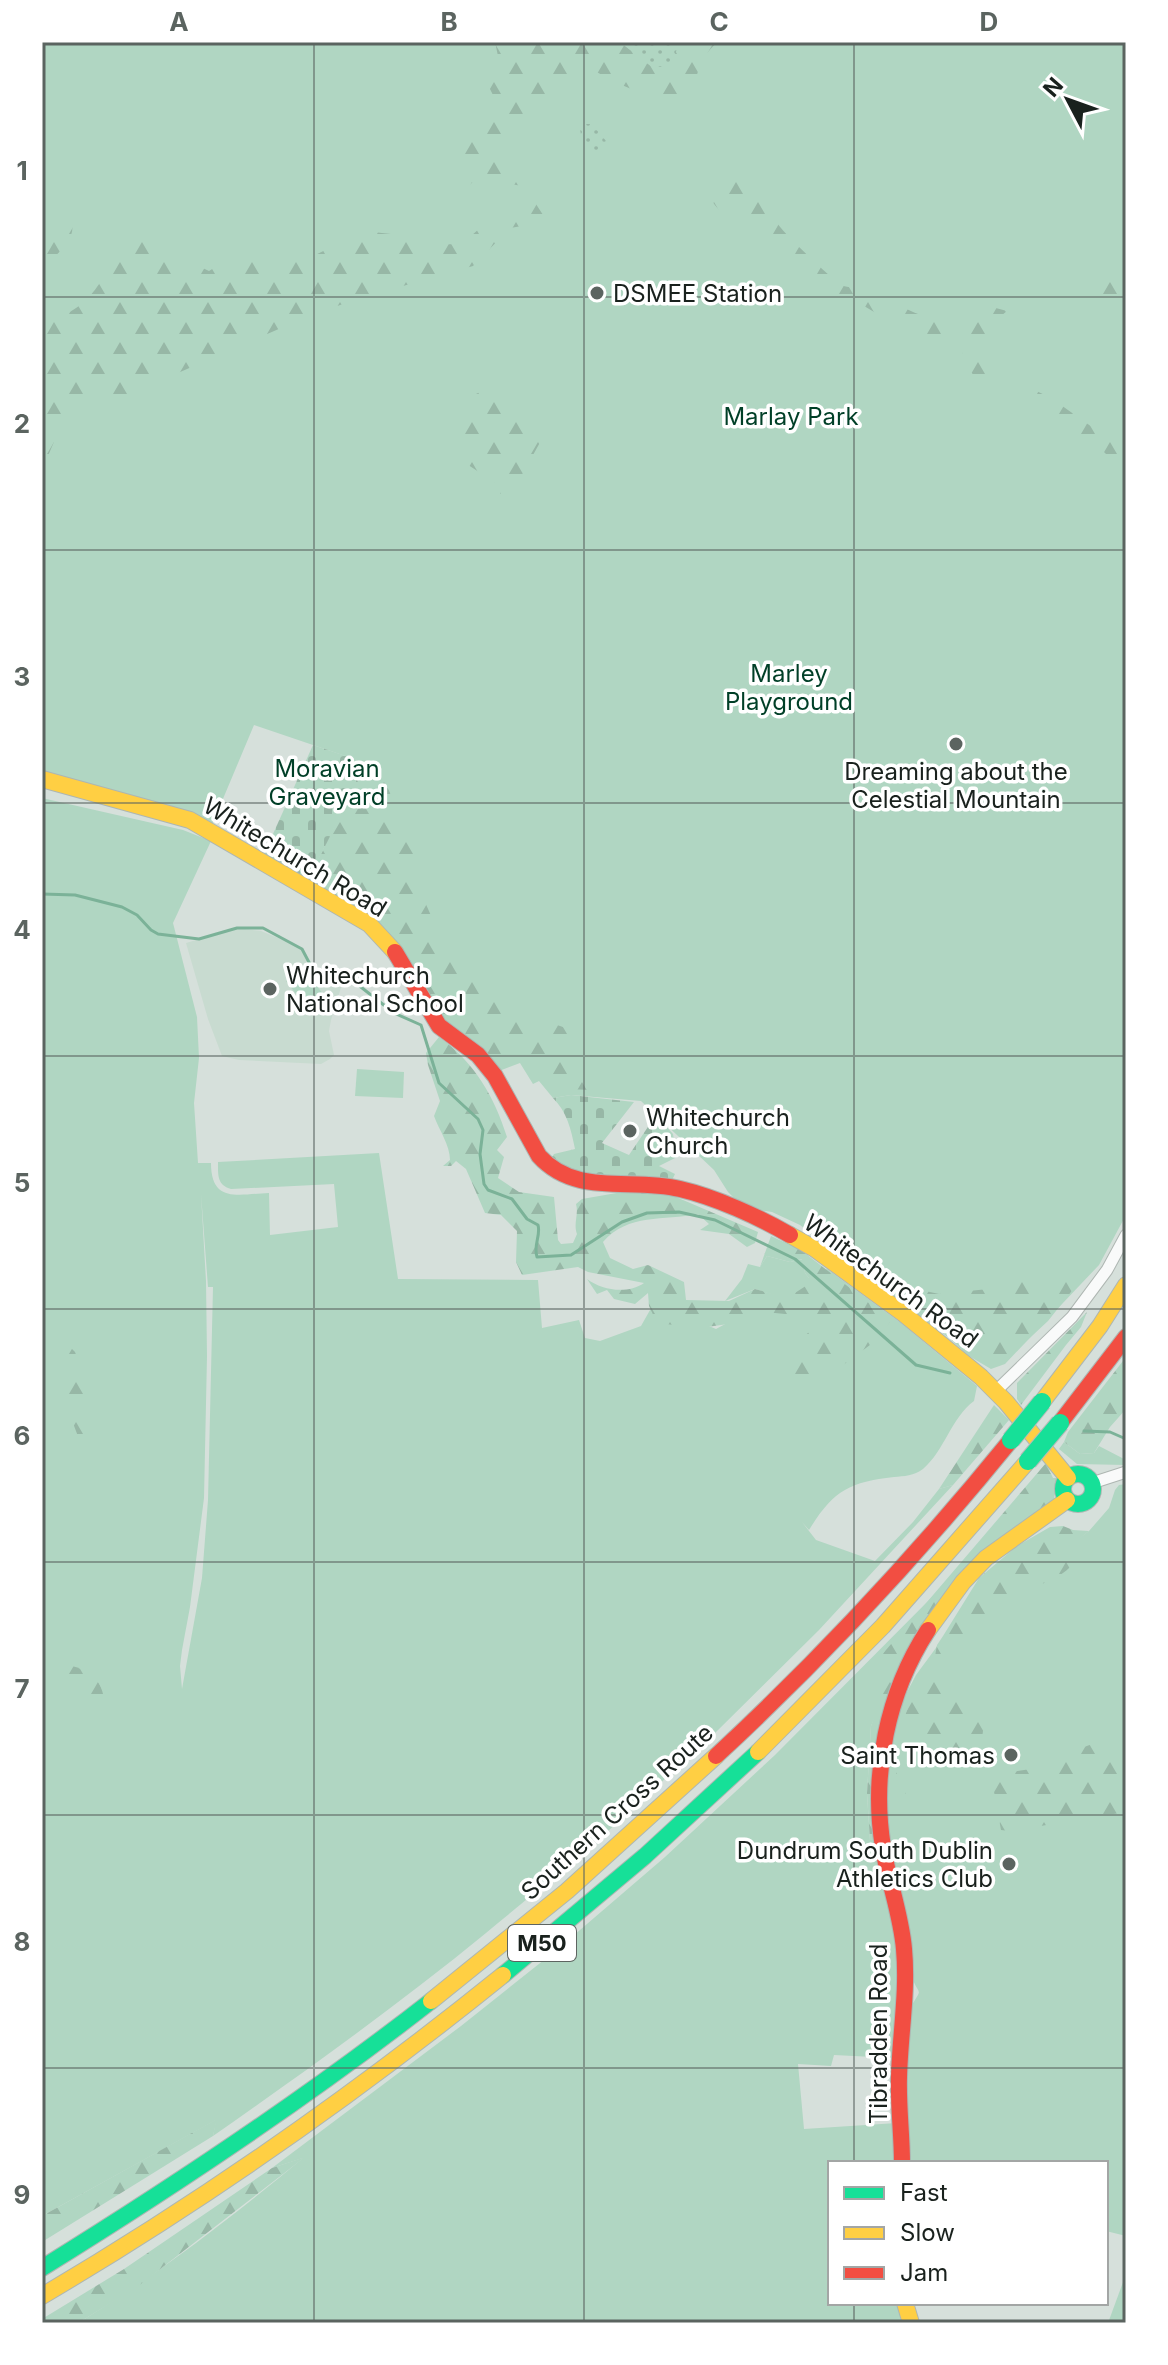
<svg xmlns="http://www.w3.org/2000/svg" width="1168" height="2365" font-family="Inter,sans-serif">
	<defs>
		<pattern id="forest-firs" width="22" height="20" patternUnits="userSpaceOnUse" patternTransform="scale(2)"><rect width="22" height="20" fill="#b0d6c2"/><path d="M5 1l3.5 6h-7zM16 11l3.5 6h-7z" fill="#97b7a6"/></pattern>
		<pattern id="cemetery-stones" width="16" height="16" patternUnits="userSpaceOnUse" patternTransform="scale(2)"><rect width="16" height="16" fill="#b0d6c2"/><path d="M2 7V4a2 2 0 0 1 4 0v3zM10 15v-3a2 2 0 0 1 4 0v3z" fill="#97b7a6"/></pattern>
		<pattern id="garden-dots" width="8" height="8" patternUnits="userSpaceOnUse" patternTransform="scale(2)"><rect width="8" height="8" fill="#b0d6c2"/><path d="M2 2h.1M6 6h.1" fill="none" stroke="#97b7a6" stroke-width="1.8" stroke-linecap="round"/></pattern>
	</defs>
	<rect width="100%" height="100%" fill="#d6e0db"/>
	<!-- built -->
	<polygon fill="#c8dbd0" points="237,928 261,931 298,946 323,978 344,978 331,1020 329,1031 334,1055 330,1059 321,1064 239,1060 222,1056 208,1019 186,943"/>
	<!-- green -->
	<g fill="#b0d6c2" fill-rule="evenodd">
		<polygon points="42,42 1126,42 1126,1215 1099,1265 1005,1364 991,1369 969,1356 949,1338 800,1225 772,1212 744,1208 728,1192 714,1170 641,1101 571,1095 553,1098 539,1081 533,1084 520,1063 499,1071 440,1019 393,939 308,880 366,763 254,725 212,825 42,777"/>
		<path d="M 42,798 L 183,830 L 211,841 L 173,923 L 197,1017 L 199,1058 L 194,1103 L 198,1163 L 211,1163 C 211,1204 239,1194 269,1193 L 270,1235 L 338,1227 L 334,1184 L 231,1189 C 217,1185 218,1175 218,1162 L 379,1153 L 398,1279 L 538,1280 L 542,1328 L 579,1320 L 585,1338 L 600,1341 L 641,1326 L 654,1303 L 716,1329 L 777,1296 L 755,1289 L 725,1301 L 742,1279 L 748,1264 L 760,1267 L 767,1256 L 790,1262 L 803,1259 L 805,1273 L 809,1278 L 827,1269 L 901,1323 L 977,1386 L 974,1401 C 951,1418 945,1450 923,1469 C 914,1476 904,1476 894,1477 C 849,1482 833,1491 809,1530 L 802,1522 L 816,1540 L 875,1561 L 913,1522 L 939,1489 L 953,1485 L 819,1630 L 714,1734 L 607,1832 L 603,1828 C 568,1867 527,1899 486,1933 C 398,2005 306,2071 213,2136 L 216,2120 L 42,2216 ZM 201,1194 L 208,1287 L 213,1287 L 208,1500 L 202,1578 L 182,1689 L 180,1666 L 182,1650 L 190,1607 L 204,1498 L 207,1356 L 206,1281 Z"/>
		<polygon points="301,967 329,1001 312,1014 286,981"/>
		<polygon points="357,1069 404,1072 403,1098 355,1096"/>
		<polygon points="1064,1442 1080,1454 1094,1453 1099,1446 1126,1460 1126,1465 1077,1464 1059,1449"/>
		<path d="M 1126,1484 L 1126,2236 L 1106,2231 L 1106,2163 L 908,2163 L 905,2102 L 910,2008 C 924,1985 919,1998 911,1975 L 884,1801 L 893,1726 L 906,1694 L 916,1675 L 944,1637 L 1089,1531 L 1109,1508 L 1115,1490 L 1119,1485 Z"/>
		<path d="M 944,1585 L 922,1611 L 871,1726 L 867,1793 L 870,1841 L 895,1920 L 899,1974 L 893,2058 L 834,2055 L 831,2066 L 798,2064 L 804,2129 L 897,2123 L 895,2163 L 830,2163 L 830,2303 L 899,2303 L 904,2323 L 78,2323 C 157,2275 231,2218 303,2158 L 272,2168 L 461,2026 L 559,1948 L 665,1857 L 775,1755 Z"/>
		<polygon points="1126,2274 1126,2323 1108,2323"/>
	</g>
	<!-- forest -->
	<g fill="url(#forest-firs)">
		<path d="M 495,42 L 620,42 L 652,67 L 677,49 L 671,42 L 717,42 C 712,48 705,54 701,62 C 698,69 697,79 692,85 C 667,111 616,84 592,69 L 526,108 L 514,129 L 492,146 L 522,186 L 505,183 L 485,189 L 475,180 L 463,191 L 465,171 L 455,160 L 456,140 L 477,135 L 476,117 L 495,99 L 489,87 L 490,64 L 498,56 Z"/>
		<path d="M 725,176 C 754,183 770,219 791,239 C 798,246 835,282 841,285 C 850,289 863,287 872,291 C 906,306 917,323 958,316 L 960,324 L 938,350 L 859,303 L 840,303 L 809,284 L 783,258 L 748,216 L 733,206 L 722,212 C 711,203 707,194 712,180 Z"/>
		<path d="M 534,201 L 545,218 L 532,233 L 526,233 L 522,226 L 510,228 L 473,266 L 354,300 L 304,318 L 125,396 L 97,401 L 62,423 L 42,470 L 42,330 C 55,319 71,313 84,302 C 111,277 110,245 154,235 L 188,261 L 209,271 L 230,258 L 271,255 L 301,262 L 364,231 L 400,235 L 410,245 L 462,244 L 480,228 Z"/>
		<path d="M 52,214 L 72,222 C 76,242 55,255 42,268 L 42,217 Z"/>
		<path d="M 1126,275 L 1126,330 C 1106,324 1094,299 1106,281 Z"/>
		<polygon points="992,307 1007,311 985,329 987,347 997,367 991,378 978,381 965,364 961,344 971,329"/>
		<polygon points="495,376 505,394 530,410 533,422 548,428 503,509 499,485 462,461 463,442 456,421 474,395 490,387"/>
		<polygon points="1005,376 1051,398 1116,444 1126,446 1126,474 1096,444 1074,434 1050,407 1039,401 1031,401 1014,385 1005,383"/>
		<polygon points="367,763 387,782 398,822 421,852 420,891 441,938 443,963 464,958 481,980 501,988 521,1013 566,1028 574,1060 609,1091 550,1088 533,1074 519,1057 500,1067 451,1020 440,1019 393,939 308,880"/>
		<path d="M 439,1037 C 475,1063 494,1096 507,1137 L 497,1150 L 504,1157 L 498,1178 L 519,1192 L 554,1197 L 558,1240 L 561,1244 L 573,1243 L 577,1234 C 573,1223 579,1215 576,1204 L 582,1199 L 628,1191 L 669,1194 L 758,1232 L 755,1243 L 747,1247 L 729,1234 L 700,1230 L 709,1224 L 698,1214 C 664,1221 628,1213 603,1242 L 610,1258 L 633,1269 L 648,1265 L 684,1282 L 686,1300 L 729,1301 L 755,1289 L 787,1298 L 812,1282 L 805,1273 L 802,1259 L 790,1262 L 767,1256 L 760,1267 L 771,1236 L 801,1250 L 891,1320 L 878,1339 L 811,1389 L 787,1387 L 778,1378 L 795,1344 L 815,1327 L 805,1316 L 765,1312 L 749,1321 L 700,1328 L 657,1323 L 649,1306 L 648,1293 L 635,1304 L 614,1299 L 607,1290 L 597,1294 L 587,1279 C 603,1291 628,1294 644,1283 L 588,1272 L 578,1267 L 522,1275 L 516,1262 L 517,1231 L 501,1215 L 485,1213 L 466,1169 L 456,1161 L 451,1166 L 443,1166 L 450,1160 C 450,1145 439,1130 434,1116 L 440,1101 L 428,1065 L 426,1053 Z"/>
		<polygon points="1057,1276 1078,1283 1048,1321 1007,1359 990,1362 898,1296 921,1290 939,1294 1018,1286 1020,1277"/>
		<polygon points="1087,1312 1081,1327 1066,1345 1021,1405 1017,1399 1017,1383"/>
		<path d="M 71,1348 L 75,1352 L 94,1401 L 85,1411 C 90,1424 94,1438 82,1447 L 59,1386 L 64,1355 Z"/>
		<polygon points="1126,1357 1126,1409 1110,1427 1094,1453 1080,1454 1064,1442 1068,1432"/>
		<polygon points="994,1405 1009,1420 953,1485 939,1489"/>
		<polygon points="1046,1463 1053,1478 1057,1478 1054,1499 946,1594 877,1752 889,1904 870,1841 867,1793 871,1726 878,1706 880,1657"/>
		<path d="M 1063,1526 L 1073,1530 L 1089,1531 L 1074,1543 C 1075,1551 1076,1560 1071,1566 C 1060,1579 1037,1584 1023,1594 C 1004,1606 960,1641 950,1661 C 935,1687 969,1697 980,1715 C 987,1726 981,1740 978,1751 L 965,1758 L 946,1758 L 936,1744 L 912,1737 L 905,1741 L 901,1778 L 906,1785 L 905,1799 L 894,1807 L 899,1733 L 910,1702 L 918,1689 L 924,1670 L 934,1662 L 937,1645 L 943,1636 L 979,1578 L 1017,1546 L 1050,1527 Z"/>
		<path d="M 72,1666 C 97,1673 104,1685 105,1710 L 95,1722 L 89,1720 L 61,1672 Z"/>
		<polygon points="1126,1721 1126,1812 1010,1831 1001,1830 991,1775 1037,1768 1061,1755 1124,1733"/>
		<polygon points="217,2119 213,2136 42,2242 42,2216"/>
		<polygon points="305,2157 137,2287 78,2323 42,2323 42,2319 124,2269 272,2168"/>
	</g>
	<!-- cemetery -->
	<g fill="url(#cemetery-stones)">
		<polygon points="313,745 367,763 308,880 264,854"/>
		<path d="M 571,1095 L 634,1102 L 602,1143 L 629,1155 L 656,1115 L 673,1134 L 677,1157 L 659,1166 L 675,1174 L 672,1180 L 575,1175 L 550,1160 L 554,1154 L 575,1149 C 571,1129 567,1112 553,1098 Z"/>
	</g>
	<!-- garden -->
	<g fill="url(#garden-dots)">
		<polygon points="620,42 671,42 677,49 670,67 652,67"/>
		<polygon points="586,124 592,124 606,141 607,148 601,153 595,153 581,135 580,129"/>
	</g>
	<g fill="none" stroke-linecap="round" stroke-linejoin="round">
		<!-- stream -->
		<g stroke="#7bb298" stroke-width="3">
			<path d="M 42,894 L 75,895 L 122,907 L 137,915 L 151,930 L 158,934 L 199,939 L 237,928 L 263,928 L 302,949 L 312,968 L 323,978 L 344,978 L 357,984 L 394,1013 L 421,1025 L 439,1083 L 478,1119 L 483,1130 L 480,1154 L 484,1184 L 488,1190 L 512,1199 L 527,1219 L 538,1225 C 541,1236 533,1245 537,1257 L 571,1255 L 622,1222 L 647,1213 L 679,1212 L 715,1220 L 795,1259 L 916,1365 L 950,1373"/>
			<polyline points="1084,1431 1110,1432 1126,1439"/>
		</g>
		<defs>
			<g id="street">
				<polyline points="996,1391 1072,1317 1107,1270 1126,1235"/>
				<polyline points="1092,1483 1126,1472"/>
			</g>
			<g id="fast">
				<circle cx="1078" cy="1489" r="15"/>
				<polyline points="503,1975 645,1856 758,1752"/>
				<path d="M 42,2268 C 176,2185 307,2098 431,2001"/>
			</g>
			<g id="slow">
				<polyline points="42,779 190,820 369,924 395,952"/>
				<polyline points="790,1235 815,1249 904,1314 981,1377 1006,1402 1068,1478"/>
				<polyline points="1042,1402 1100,1326 1126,1285"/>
				<polyline points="928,1630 963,1582 986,1558 1067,1500"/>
				<polyline points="758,1752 883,1626 1028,1461"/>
				<polyline points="431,2001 567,1891 716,1756"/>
				<path d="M 42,2296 C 203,2201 357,2093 503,1975"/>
				<polyline points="905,2303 911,2323"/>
			</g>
			<g id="jam">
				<path d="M 395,952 L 439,1026 L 478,1055 L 495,1076 L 539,1156 C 576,1197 631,1177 680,1189 C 715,1197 759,1217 790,1235"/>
				<polyline points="1060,1423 1126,1337"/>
				<path d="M 716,1756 C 822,1658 920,1552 1011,1440"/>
				<path d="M 902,2163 C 902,2134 898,2106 899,2077 C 900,2035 908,1992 904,1949 C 901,1914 888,1881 883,1847 C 871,1774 887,1693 928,1630"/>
			</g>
		</defs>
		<!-- street casing -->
		<use href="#street" stroke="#aeb6b2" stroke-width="13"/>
		<!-- fast casing -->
		<use href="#fast" stroke="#aeb6b2" stroke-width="18"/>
		<!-- slow casing -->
		<use href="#slow" stroke="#aeb6b2" stroke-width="18"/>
		<!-- jam casing -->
		<use href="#jam" stroke="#aeb6b2" stroke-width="18"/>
		<!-- street -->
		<use href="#street" stroke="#f9fafa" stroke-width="11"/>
		<!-- fast -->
		<use href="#fast" stroke="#16e098" stroke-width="16"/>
		<!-- slow -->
		<use href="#slow" stroke="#ffcf43" stroke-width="16"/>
		<!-- jam -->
		<use href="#jam" stroke="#f24e42" stroke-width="16"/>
		<defs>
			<g id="fast-bridge">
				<polyline points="1011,1440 1042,1402"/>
				<polyline points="1028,1461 1060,1423"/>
			</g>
		</defs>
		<!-- fast-bridge casing -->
		<use href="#fast-bridge" stroke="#b6bbb8" stroke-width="20" stroke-linecap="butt"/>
		<!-- fast-bridge -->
		<use href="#fast-bridge" stroke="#16e098" stroke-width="18"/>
	</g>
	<!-- grid -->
	<path fill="none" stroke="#5b6460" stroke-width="2" stroke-opacity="0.55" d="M 314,42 L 314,2323M 584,42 L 584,2323M 854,42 L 854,2163M 42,297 L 1126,297M 42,550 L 1126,550M 42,803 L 1126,803M 42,1056 L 1126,1056M 42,1309 L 1126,1309M 42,1562 L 1126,1562M 42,1815 L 1126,1815M 42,2068 L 1126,2068M 854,2303 L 854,2323"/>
	<!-- markers -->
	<g fill="#5b6460" stroke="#fff" stroke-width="3">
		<circle cx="597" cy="293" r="8"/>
		<circle cx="956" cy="744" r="8"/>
		<circle cx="270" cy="989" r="8"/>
		<circle cx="630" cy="1131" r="8"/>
		<circle cx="1011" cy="1755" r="8"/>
		<circle cx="1009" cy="1864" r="8"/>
	</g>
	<g text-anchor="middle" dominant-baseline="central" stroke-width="7" stroke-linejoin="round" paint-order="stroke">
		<!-- shield labels -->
		<rect fill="#fff" stroke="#5e6461" stroke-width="2" x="508" y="1925" width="68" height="36" rx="6"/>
		<g font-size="22" font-weight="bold" fill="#19211d">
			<text x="542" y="1943">M50</text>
		</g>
		<!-- poi labels -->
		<g font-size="24" fill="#19211d" stroke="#fff" text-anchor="start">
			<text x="613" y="293">DSMEE Station</text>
			<text x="956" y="771" text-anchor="middle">Dreaming about the<tspan x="956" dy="28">Celestial Mountain</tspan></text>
			<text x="286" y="975">Whitechurch<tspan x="286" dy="28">National School</tspan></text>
			<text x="646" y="1117">Whitechurch<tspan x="646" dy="28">Church</tspan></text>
			<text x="995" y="1755" text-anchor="end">Saint Thomas</text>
			<text x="993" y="1850" text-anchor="end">Dundrum South Dublin<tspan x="993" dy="28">Athletics Club</tspan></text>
		</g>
		<!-- park labels -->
		<g font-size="24" fill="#003f27" stroke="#fff">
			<text x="791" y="416">Marlay Park</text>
			<text x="789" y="673">Marley<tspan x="789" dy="28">Playground</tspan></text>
			<text x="327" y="768">Moravian<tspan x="327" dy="28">Graveyard</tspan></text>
		</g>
		<!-- street labels -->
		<g font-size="24" fill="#19211d" stroke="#fff">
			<text transform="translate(295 857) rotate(31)">Whitechurch Road</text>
			<text transform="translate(891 1281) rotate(36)">Whitechurch Road</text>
			<text transform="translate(617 1812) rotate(-42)">Southern Cross Route</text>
			<text transform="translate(878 2034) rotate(-90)">Tibradden Road</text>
		</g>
	</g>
	<!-- border -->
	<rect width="1168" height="2365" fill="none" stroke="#ffffff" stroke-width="88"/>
	<!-- legend -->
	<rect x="828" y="2161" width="280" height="144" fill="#ffffff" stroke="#a3a6a5" stroke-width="2"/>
	<rect x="844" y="2187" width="40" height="12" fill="#16e098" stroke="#a3a6a5" stroke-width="2"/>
	<text x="900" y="2201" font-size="24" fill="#19211d">Fast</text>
	<rect x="844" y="2227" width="40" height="12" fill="#ffcf43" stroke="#a3a6a5" stroke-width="2"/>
	<text x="900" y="2241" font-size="24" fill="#19211d">Slow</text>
	<rect x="844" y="2267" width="40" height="12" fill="#f24e42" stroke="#a3a6a5" stroke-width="2"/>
	<text x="900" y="2281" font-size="24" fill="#19211d">Jam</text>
	<!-- north arrow -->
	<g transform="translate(1068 100) rotate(311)" stroke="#ffffff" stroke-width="6" paint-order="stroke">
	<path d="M0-6L14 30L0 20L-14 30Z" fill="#19211d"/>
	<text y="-12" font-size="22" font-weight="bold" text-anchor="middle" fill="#19211d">N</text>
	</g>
	<rect x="44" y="44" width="1080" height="2277" fill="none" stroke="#5b6460" stroke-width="3"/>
	<g font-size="26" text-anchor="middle" font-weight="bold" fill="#5b6460">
		<text x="179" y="31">A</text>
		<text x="449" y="31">B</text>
		<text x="719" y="31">C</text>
		<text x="989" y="31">D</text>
		<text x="22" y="180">1</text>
		<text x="22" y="433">2</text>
		<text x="22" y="686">3</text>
		<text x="22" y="939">4</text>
		<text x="22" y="1192">5</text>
		<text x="22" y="1445">6</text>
		<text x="22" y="1698">7</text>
		<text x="22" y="1951">8</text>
		<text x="22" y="2204">9</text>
	</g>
</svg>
